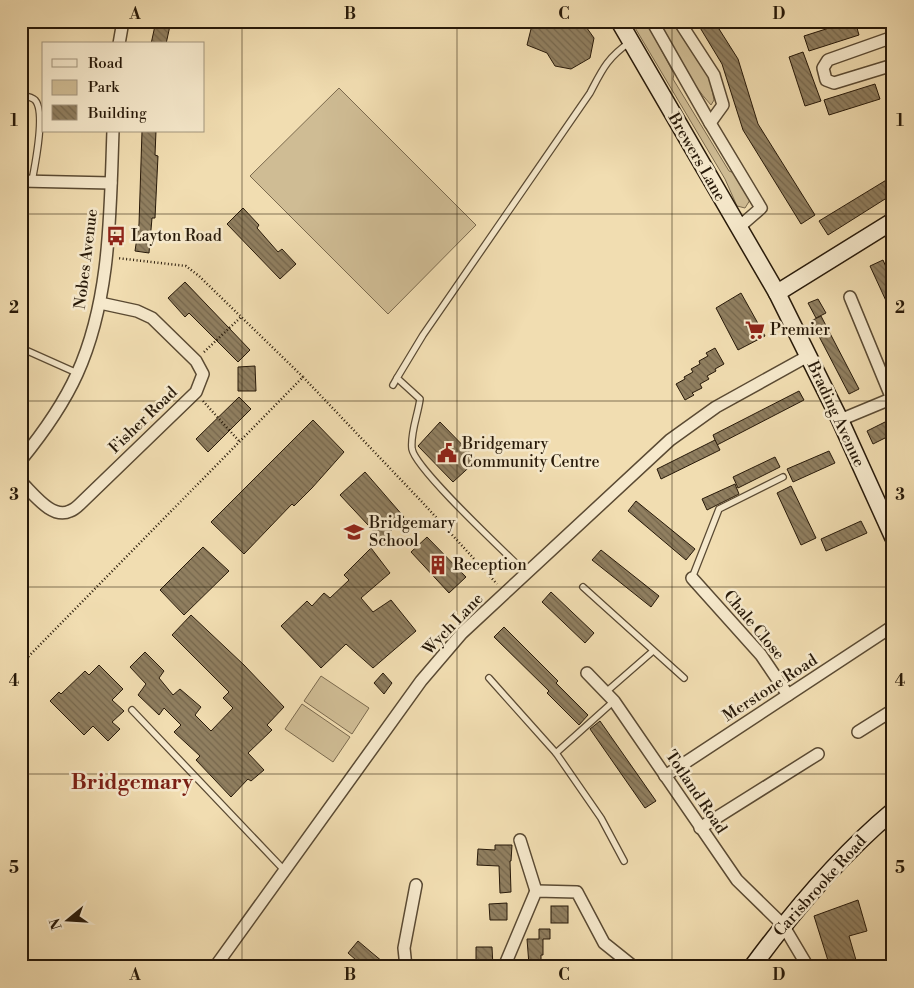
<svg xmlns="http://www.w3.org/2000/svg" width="914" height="988" font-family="'Libre Bodoni',serif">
	<defs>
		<pattern id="building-back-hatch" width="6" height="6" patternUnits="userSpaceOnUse" patternTransform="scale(1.25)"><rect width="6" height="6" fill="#907f60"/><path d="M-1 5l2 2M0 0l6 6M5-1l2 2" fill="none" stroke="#76674d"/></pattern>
	</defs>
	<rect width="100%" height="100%" fill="#f1ddb1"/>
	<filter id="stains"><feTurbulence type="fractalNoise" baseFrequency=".004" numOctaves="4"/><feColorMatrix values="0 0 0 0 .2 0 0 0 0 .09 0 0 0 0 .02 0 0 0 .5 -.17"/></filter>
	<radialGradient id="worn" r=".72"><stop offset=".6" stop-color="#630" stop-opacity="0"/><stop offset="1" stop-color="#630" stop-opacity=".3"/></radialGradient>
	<!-- green -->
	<g fill="#cfbc94" stroke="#7b6a4e">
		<polygon points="631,21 646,21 674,74 673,79 729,171 734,173 750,200 745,208 737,206 725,179"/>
		<path d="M 659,21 L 676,21 L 709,74 L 714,100 L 711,105 C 689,81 673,50 659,21 Z"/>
		<polygon points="339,88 476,225 388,314 250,176"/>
		<polygon points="321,676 369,708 352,734 304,701"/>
		<polygon points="302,704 350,737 333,762 285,729"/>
	</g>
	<!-- building -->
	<g fill="url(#building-back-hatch)" stroke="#271909">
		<polygon points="156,21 171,21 166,44 151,44"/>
		<polygon points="533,21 572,21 584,24 594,38 590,58 571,69 555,66 547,53 527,45"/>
		<polygon points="696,21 714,21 738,59 758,124 815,215 801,224 743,130 722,64"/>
		<polygon points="851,21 855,21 859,35 809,51 804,36"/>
		<polygon points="803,52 821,101 805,106 789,57"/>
		<polygon points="875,84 880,99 829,115 824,100"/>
		<polygon points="142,131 156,131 155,155 158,156 155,218 152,218 149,253 135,251 139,224"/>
		<polygon points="888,179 893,187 893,194 828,235 819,221"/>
		<polygon points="243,208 259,225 257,228 278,252 282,249 296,264 280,279 227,224"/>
		<polygon points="883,260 893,283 893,316 870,266"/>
		<polygon points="185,282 250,350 238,362 189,313 185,317 168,298"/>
		<polygon points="741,293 765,336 738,350 716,308"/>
		<polygon points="818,299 826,313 816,318 808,303"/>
		<polygon points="821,316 859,389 849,394 811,321"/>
		<polygon points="715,348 724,364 715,369 716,371 707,376 709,379 700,384 702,388 692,393 694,395 685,400 676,384 685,379 684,377 693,372 691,369 700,364 699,361 708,356 706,353"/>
		<polygon points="255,366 256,391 238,391 238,367"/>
		<polygon points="799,391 804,400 717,445 713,435"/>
		<polygon points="239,397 251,409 208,452 196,439"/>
		<polygon points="893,418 893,434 873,444 867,431"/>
		<polygon points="313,420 344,452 312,488 294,506 292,504 244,554 211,522"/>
		<polygon points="440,422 477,460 453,482 418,446"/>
		<polygon points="715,440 720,450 661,479 657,469"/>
		<polygon points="829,451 835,463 793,482 787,469"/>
		<polygon points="775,457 780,467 738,488 733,477"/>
		<polygon points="365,472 404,517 382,540 340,495"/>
		<polygon points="735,484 739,494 707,510 702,499"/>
		<polygon points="791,486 816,538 801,545 777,493"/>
		<polygon points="636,501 695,549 686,560 628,511"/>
		<polygon points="861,521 867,533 826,551 821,539"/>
		<polygon points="427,537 466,577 449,593 411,552"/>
		<polygon points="203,547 229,571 184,615 160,590"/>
		<polygon points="371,548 390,573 361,598 373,612 391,600 416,631 373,668 346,644 321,668 281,626 307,601 312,606 324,593 330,598 349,580 344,575"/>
		<polygon points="601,550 659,596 651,607 592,560"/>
		<polygon points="551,592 594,633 585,643 542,602"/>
		<polygon points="191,615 244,665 284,707 267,725 272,730 248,753 264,770 251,781 248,779 231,797 196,760 200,756 174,732 181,725 164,708 159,715 138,695 146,684 130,667 145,652 164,671 159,678 173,695 180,689 201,707 195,715 211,731 233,708 223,698 229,692 172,635"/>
		<polygon points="504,627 558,681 556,683 588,715 579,725 547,693 549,691 494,637"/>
		<polygon points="99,665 123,689 112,700 124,711 112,722 120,729 108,741 93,726 84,735 50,701 59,692 61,694 85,671 89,675"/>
		<polygon points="383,673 392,683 384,694 374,683"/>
		<polygon points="600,721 656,801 645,808 590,729"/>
		<polygon points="495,845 512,845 511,861 510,861 511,892 500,893 499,866 477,865 478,849 495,850"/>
		<polygon points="858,900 867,931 849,936 858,967 830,967 814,916"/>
		<polygon points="507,903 507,920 490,920 489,904"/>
		<rect x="551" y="906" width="17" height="17"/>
		<polygon points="539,929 550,929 550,939 543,939 543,955 541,955 541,965 529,965 527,939 539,939"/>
		<polygon points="358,941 371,952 389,967 364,967 348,953"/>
		<polygon points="476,947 492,947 493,967 476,967"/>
	</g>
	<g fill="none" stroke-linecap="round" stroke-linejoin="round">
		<defs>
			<g id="lane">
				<path d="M 21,95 C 26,96 32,97 35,100 C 46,112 35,165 32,181"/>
				<polyline points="21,348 77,373"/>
				<polyline points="393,385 397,378"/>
				<path d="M 527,574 C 507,554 416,470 412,449 C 410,433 418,415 420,399 L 397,378 L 423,335 L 590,93 C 602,70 607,58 630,42"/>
				<polyline points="692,578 719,509 783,477"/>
				<polyline points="583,587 684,678"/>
				<polyline points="489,678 556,753"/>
				<polyline points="606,692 653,651"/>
				<polyline points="614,701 556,753 601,818 624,861"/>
				<polyline points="132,710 285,871"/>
			</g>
			<g id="street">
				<polyline points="652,21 710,123 761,208 738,228"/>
				<polyline points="679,21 714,75 723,105 710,123"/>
				<polyline points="893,37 828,60 823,68 826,80 834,83 893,65"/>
				<polyline points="119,44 123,21"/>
				<polyline points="21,181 111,183"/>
				<polyline points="850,297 892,399"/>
				<polyline points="840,420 893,398"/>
				<path d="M 21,460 C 43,433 63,405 77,374 C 111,299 110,212 113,131"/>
				<path d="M 21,482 C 33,493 52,520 70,511 C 73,510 77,507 80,504 L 196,392 L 203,374 L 196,361 L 152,318 L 137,311 L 100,303"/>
				<polyline points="692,578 761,655 788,695"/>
				<polyline points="587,673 614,701 737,880 783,925 808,967"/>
				<polyline points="858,732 893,710"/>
				<polyline points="665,776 893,626"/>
				<polyline points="700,828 818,754"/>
				<polyline points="520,840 536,891"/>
				<polyline points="215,967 421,681 462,633 670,440 716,407 808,356"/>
				<polyline points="406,967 404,948 416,885"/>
				<polyline points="504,967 536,891 577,892 604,943 634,967"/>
			</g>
			<g id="secondary">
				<polyline points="619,21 777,293 840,420 893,537"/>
				<polyline points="777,293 893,221"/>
				<path d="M 752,967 C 794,910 839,856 893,811"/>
			</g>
		</defs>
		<!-- lane casing -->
		<use href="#lane" stroke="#5a4a33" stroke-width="8"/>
		<!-- street casing -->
		<use href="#street" stroke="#5a4a33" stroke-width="14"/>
		<!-- secondary casing -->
		<use href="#secondary" stroke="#271909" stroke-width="19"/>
		<!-- path -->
		<g stroke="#271909" stroke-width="2.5" stroke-dasharray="1 2.5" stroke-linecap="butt">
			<polyline points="204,352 241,317"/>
			<polyline points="303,377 423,503 497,584"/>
			<polyline points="203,401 239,441"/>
			<polyline points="21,664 303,377 199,276 186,266 117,258"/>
		</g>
		<!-- lane -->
		<use href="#lane" stroke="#f6e9cc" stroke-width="5.5"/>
		<!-- street -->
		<use href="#street" stroke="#f6e9cc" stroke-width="11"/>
		<!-- secondary -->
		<use href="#secondary" stroke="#f6e9cc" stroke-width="16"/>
	</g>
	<!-- grid -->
	<path fill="none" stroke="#271909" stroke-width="1" stroke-opacity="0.55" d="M 242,21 L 242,967M 457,21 L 457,967M 672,21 L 672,967M 21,214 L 893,214M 21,401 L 893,401M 21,587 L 893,587M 21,774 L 893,774"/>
	<!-- icons -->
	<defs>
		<symbol id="bus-bare" viewBox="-9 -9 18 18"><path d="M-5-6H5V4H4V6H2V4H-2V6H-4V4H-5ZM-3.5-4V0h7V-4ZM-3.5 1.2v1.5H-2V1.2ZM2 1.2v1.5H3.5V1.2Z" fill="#8f2418" stroke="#f6e9cc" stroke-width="2.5" paint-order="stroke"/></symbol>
		<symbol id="supermarket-bare" viewBox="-9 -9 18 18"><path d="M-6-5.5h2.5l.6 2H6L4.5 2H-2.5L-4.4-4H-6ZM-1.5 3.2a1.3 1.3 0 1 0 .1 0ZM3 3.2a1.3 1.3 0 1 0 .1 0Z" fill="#8f2418" stroke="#f6e9cc" stroke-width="2.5" paint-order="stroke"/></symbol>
		<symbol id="civic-bare" viewBox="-9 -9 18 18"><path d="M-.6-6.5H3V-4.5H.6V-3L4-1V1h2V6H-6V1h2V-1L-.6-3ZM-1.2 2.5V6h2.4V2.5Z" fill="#8f2418" stroke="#f6e9cc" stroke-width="2.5" paint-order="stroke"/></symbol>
		<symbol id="school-bare" viewBox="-9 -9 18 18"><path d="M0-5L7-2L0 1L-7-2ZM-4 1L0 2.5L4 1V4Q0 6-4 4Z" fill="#8f2418" stroke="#f6e9cc" stroke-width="2.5" paint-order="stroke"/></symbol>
		<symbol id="building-bare" viewBox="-9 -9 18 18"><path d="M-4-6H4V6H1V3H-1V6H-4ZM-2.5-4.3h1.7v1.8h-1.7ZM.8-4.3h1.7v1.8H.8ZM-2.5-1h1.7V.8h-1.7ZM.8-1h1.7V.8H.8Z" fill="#8f2418" stroke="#f6e9cc" stroke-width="2.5" paint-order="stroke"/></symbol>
	</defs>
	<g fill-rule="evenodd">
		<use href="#bus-bare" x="102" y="222" width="28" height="28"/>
		<use href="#supermarket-bare" x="741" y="316" width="28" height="28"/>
		<use href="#civic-bare" x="433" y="439" width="28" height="28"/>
		<use href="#school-bare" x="340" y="518" width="28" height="28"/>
		<use href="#building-bare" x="424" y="551" width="28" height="28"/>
	</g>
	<g text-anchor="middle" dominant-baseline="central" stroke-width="5" stroke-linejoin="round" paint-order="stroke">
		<!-- street labels -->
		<g font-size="16" fill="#271909" stroke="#f6e9cc">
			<text transform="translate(697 157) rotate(60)">Brewers Lane</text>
			<text transform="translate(86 259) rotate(-83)">Nobes Avenue</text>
			<text transform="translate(836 414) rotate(65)">Brading Avenue</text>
			<text transform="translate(143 420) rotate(-44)">Fisher Road</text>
			<text transform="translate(453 624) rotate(-46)">Wych Lane</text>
			<text transform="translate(754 625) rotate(50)">Chale Close</text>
			<text transform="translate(770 688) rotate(-33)">Merstone Road</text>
			<text transform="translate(696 792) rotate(56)">Totland Road</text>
			<text transform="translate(820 886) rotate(-48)">Carisbrooke Road</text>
		</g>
		<!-- poi labels -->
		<g font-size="16" fill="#271909" stroke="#f6e9cc" text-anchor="start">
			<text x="131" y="236">Layton Road</text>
			<text x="770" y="330">Premier</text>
			<text x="462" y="444">Bridgemary<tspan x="462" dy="18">Community Centre</tspan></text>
			<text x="369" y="523">Bridgemary<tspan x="369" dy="18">School</tspan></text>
			<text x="453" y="565">Reception</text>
		</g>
		<!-- district labels -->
		<g font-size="21" font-weight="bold" fill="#7a1f14" stroke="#f6e9cc">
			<text x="132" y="783">Bridgemary</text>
		</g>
	</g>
	<!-- margin -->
	<rect width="914" height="988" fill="none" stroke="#f1ddb1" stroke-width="55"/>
	<!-- legend -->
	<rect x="42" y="42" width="162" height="90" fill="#f6e9cc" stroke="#a3967e"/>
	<rect x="52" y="59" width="25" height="8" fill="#f6e9cc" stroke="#a3967e"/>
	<text x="88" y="68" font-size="15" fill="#271909">Road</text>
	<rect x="52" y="80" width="25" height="15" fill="#cfbc94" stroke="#a3967e"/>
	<text x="88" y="92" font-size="15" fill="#271909">Park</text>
	<rect x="52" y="105" width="25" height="15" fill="url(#building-back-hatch)" stroke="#a3967e"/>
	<text x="88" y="118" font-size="15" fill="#271909">Building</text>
	<!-- north arrow -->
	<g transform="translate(68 920) rotate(252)" stroke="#f6e9cc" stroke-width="4" paint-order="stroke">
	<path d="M0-4L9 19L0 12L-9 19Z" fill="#271909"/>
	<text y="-8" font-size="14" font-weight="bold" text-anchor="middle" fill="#271909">N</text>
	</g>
	<rect x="28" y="28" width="858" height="932" fill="none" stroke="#271909" stroke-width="2"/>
	<g font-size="16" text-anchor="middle" font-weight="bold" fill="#271909">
		<text x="135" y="19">A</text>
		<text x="350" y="19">B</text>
		<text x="564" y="19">C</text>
		<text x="779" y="19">D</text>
		<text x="14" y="126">1</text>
		<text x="900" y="126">1</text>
		<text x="14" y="313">2</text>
		<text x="900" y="313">2</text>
		<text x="14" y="500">3</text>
		<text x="900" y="500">3</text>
		<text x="14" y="686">4</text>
		<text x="900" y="686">4</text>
		<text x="14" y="873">5</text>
		<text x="900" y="873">5</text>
		<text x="135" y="980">A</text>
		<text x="350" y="980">B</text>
		<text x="564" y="980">C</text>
		<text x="779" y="980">D</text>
	</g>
	<rect width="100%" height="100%" filter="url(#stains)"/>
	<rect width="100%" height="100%" fill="url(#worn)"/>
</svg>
